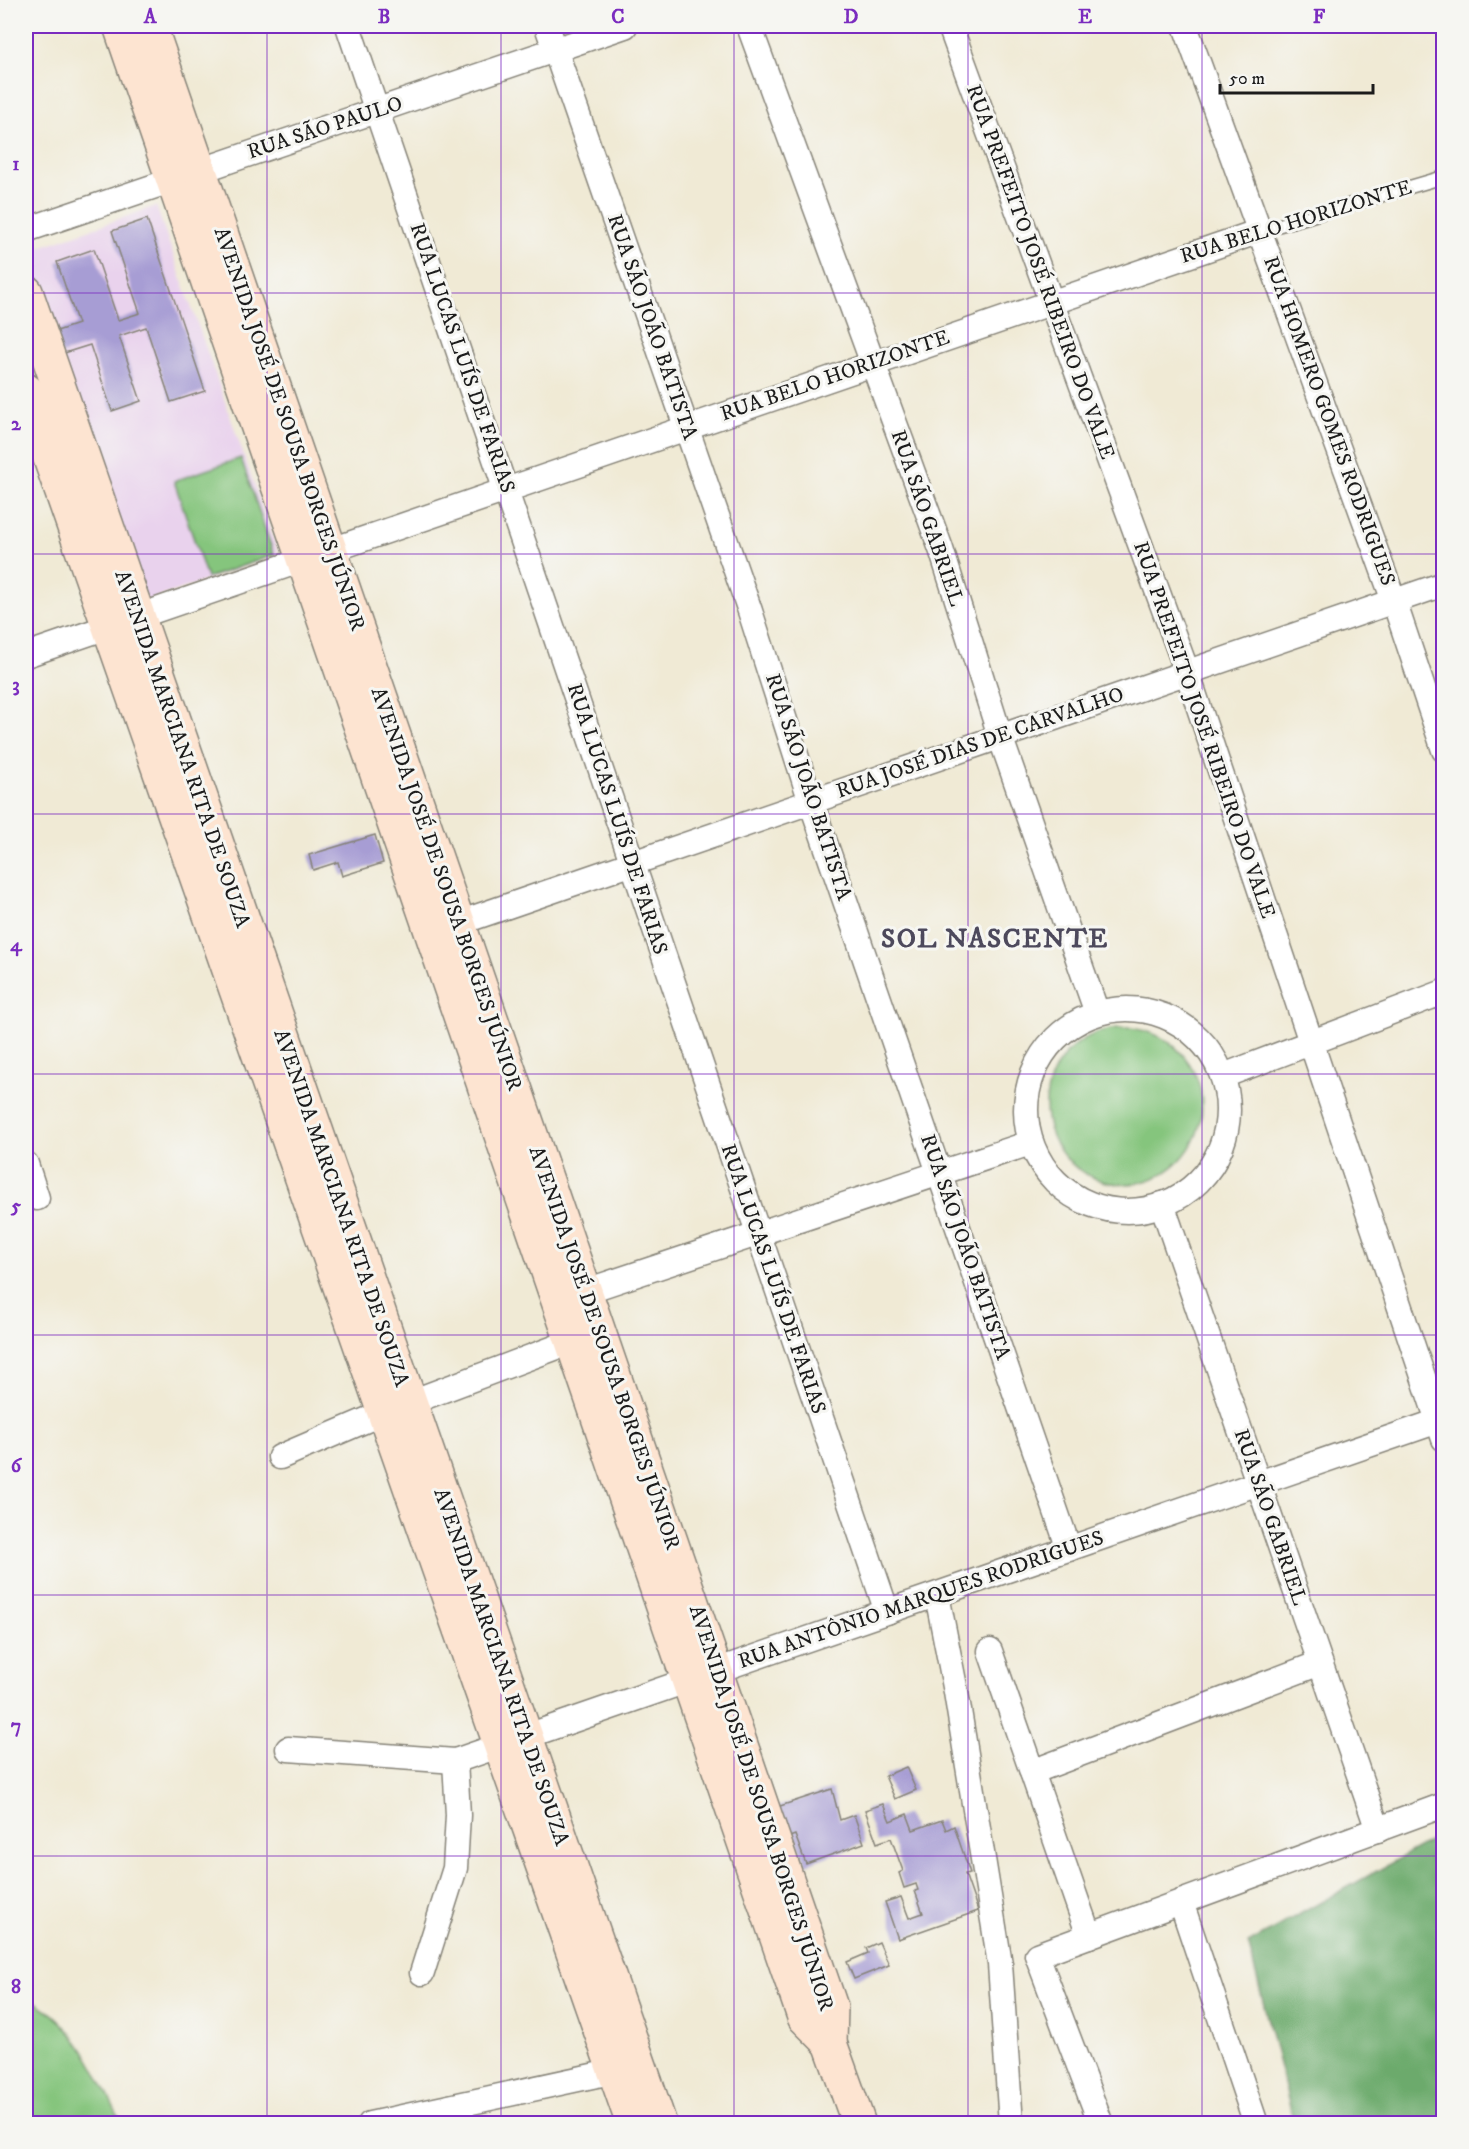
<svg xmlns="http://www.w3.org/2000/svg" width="1469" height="2149" font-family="'IM FELL DW Pica',serif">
	<rect width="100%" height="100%" fill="#f6f6f2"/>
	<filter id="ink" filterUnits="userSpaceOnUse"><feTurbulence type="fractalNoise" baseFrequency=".0167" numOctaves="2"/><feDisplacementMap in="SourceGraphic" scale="12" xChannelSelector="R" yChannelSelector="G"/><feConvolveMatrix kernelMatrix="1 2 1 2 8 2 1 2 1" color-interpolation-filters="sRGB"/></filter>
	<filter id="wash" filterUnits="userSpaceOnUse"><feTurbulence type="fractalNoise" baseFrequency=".008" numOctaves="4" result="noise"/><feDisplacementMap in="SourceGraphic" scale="24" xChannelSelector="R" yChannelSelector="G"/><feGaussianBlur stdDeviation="1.35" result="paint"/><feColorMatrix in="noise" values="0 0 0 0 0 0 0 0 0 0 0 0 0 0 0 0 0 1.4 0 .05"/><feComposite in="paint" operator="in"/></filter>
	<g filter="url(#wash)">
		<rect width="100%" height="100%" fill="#f0ead5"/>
		<!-- built -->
		<path fill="#e9d2ed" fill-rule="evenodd" d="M 156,206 L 279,555 L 141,603 L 26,276 L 26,252 ZM 147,219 L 205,391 L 171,402 L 146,327 L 119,336 L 141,401 L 113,411 L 90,345 L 59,355 L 78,324 L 57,262 L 94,249 L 118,320 L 140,313 L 113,231 Z"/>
		<!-- green -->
		<g fill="#85c57d" stroke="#50704c" stroke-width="1.5">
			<polygon points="241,458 274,555 207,578 174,481"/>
			<circle cx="1124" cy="1106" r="78"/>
			<path d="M 26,1997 C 78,2022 97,2074 122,2123 L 26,2123 Z"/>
		</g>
		<!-- forest -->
		<polygon fill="#6caa6c" stroke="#446344" stroke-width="1.5" points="1443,1834 1443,2123 1294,2123 1248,1943"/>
		<g id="blocks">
			<!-- building -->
			<g fill="#a79dd4">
				<polygon points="147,219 205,391 171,402 146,327 119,336 141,401 112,411 90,345 58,355 51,333 78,324 57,262 94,249 118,320 140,313 112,231"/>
				<polygon points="375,835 383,863 342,876 338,862 313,870 309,855"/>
				<polygon points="906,1767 916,1790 895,1799 885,1776"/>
				<polygon points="832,1789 840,1820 854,1815 864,1843 806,1864 795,1835 787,1838 777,1807"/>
				<polygon points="883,1804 890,1821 907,1814 913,1830 942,1820 946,1830 954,1826 970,1873 965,1874 978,1911 898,1939 885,1902 901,1897 909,1918 923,1913 915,1891 918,1890 916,1884 904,1888 899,1873 903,1871 891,1838 877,1843 865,1810"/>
				<polygon points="879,1942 889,1965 854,1979 847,1962 868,1953 866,1948"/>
			</g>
		</g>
	</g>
	<g filter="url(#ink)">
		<use href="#blocks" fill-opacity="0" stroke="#868378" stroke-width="1.5"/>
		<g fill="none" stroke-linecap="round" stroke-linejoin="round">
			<defs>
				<polyline id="lane" points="1260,231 1444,177"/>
				<g id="street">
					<polyline points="348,26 887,1612"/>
					<polyline points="547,26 750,611 811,802 1069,1549"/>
					<polyline points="749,26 941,549 1000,736 1097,1013"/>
					<polyline points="950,26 1187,672 1444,1439"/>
					<polyline points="1185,26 1394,601 1444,750"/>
					<polyline points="26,230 625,26"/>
					<polyline points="26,655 1260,231"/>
					<polyline points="444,928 1444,584"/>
					<circle cx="1127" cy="1110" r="101"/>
					<polyline points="1223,1076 1444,992"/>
					<polyline points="26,1164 37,1198"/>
					<polyline points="1162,1204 1378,1830"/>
					<polyline points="571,1296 1030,1143"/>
					<polyline points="280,1457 385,1412 573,1341"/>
					<polyline points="937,1595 956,1692 1000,1964 1011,2124"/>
					<polyline points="990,1651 1089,1936"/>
					<polyline points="288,1749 455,1761 1444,1419"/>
					<polyline points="1032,1772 1320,1663"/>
					<polyline points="1181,1902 1256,2124"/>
					<polyline points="422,1973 455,1868 458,1815 455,1761"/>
					<polyline points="370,2124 629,2068"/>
					<polyline points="1101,2124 1037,1955 1444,1805"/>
				</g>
				<g id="secondary">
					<polyline points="120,26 804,2017 830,2043"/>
					<polyline points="150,26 831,2007 830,2043 859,2124"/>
					<polyline points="26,292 660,2124"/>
					<polyline points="26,390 633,2124"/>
				</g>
			</defs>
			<!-- lane casing -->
			<use href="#lane" stroke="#868378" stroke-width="15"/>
			<!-- street casing -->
			<use href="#street" stroke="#868378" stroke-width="27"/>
			<!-- secondary casing -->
			<use href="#secondary" stroke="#868378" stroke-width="36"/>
			<!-- lane -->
			<use href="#lane" stroke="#fff" stroke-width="12"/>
			<!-- street -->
			<use href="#street" stroke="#fff" stroke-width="24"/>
			<!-- secondary -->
			<use href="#secondary" stroke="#fde4d1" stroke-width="33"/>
		</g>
	</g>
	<!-- grid -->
	<path fill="none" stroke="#7b2cbf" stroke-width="1.5" stroke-opacity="0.55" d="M 267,26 L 267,2124M 501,26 L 501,2124M 734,26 L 734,2124M 968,26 L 968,2124M 1202,26 L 1202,2124M 26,293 L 1444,293M 26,554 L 1444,554M 26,814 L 1444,814M 26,1074 L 1444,1074M 26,1335 L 1444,1335M 26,1595 L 1444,1595M 26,1856 L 1444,1856"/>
	<g text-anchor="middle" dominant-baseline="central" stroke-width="6" stroke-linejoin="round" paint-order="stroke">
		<!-- street labels -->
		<g font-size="21" fill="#1c1c1c" stroke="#f6f6f2">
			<text transform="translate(325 128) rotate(-18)">RUA SÃO PAULO</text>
			<text transform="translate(1296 222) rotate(-17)">RUA BELO HORIZONTE</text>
			<text transform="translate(1040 272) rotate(70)">RUA PREFEITO JOSÉ RIBEIRO DO VALE</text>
			<text transform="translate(652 327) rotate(71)">RUA SÃO JOÃO BATISTA</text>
			<text transform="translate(462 358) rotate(71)">RUA LUCAS LUÍS DE FARIAS</text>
			<text transform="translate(835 376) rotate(-19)">RUA BELO HORIZONTE</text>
			<text transform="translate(1329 421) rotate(70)">RUA HOMERO GOMES RODRIGUES</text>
			<text transform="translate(289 429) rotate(71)">AVENIDA JOSÉ DE SOUSA BORGES JÚNIOR</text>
			<text transform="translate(927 518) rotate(71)">RUA SÃO GABRIEL</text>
			<text transform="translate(1204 730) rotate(71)">RUA PREFEITO JOSÉ RIBEIRO DO VALE</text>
			<text transform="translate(980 743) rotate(-19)">RUA JOSÉ DIAS DE CARVALHO</text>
			<text transform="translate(182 749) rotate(71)">AVENIDA MARCIANA RITA DE SOUZA</text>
			<text transform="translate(808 787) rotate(72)">RUA SÃO JOÃO BATISTA</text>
			<text transform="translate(617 819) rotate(72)">RUA LUCAS LUÍS DE FARIAS</text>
			<text transform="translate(446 889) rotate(71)">AVENIDA JOSÉ DE SOUSA BORGES JÚNIOR</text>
			<text transform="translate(341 1208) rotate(71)">AVENIDA MARCIANA RITA DE SOUZA</text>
			<text transform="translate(965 1247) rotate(71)">RUA SÃO JOÃO BATISTA</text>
			<text transform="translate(773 1279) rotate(71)">RUA LUCAS LUÍS DE FARIAS</text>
			<text transform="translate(604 1348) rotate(71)">AVENIDA JOSÉ DE SOUSA BORGES JÚNIOR</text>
			<text transform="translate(1270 1517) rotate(71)">RUA SÃO GABRIEL</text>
			<text transform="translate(921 1600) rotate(-19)">RUA ANTÔNIO MARQUES RODRIGUES</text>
			<text transform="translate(501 1667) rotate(71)">AVENIDA MARCIANA RITA DE SOUZA</text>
			<text transform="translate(761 1808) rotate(72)">AVENIDA JOSÉ DE SOUSA BORGES JÚNIOR</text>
		</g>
		<!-- district labels -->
		<g font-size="27" font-weight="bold" letter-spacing="1.5" fill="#4d495c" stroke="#f6f6f2">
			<text x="995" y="939">SOL NASCENTE</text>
		</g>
	</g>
	<!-- margin -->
	<rect width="1469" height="2149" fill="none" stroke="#f6f6f2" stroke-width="66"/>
	<!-- scale -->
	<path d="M1220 84v9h153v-9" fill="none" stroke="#1c1c1c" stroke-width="3"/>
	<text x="1229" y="84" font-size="18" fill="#1c1c1c" stroke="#f6f6f2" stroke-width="4.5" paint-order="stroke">50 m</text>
	<rect x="33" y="33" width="1403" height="2083" fill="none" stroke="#7b2cbf" stroke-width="2"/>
	<g font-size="20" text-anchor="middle" font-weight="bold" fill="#7b2cbf">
		<text x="150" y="23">A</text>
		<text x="384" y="23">B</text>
		<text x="618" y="23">C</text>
		<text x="851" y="23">D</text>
		<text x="1085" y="23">E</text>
		<text x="1319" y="23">F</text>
		<text x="16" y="170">1</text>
		<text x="16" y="430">2</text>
		<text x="16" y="691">3</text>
		<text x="16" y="951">4</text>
		<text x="16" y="1212">5</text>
		<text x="16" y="1472">6</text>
		<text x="16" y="1732">7</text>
		<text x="16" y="1993">8</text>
	</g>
</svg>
